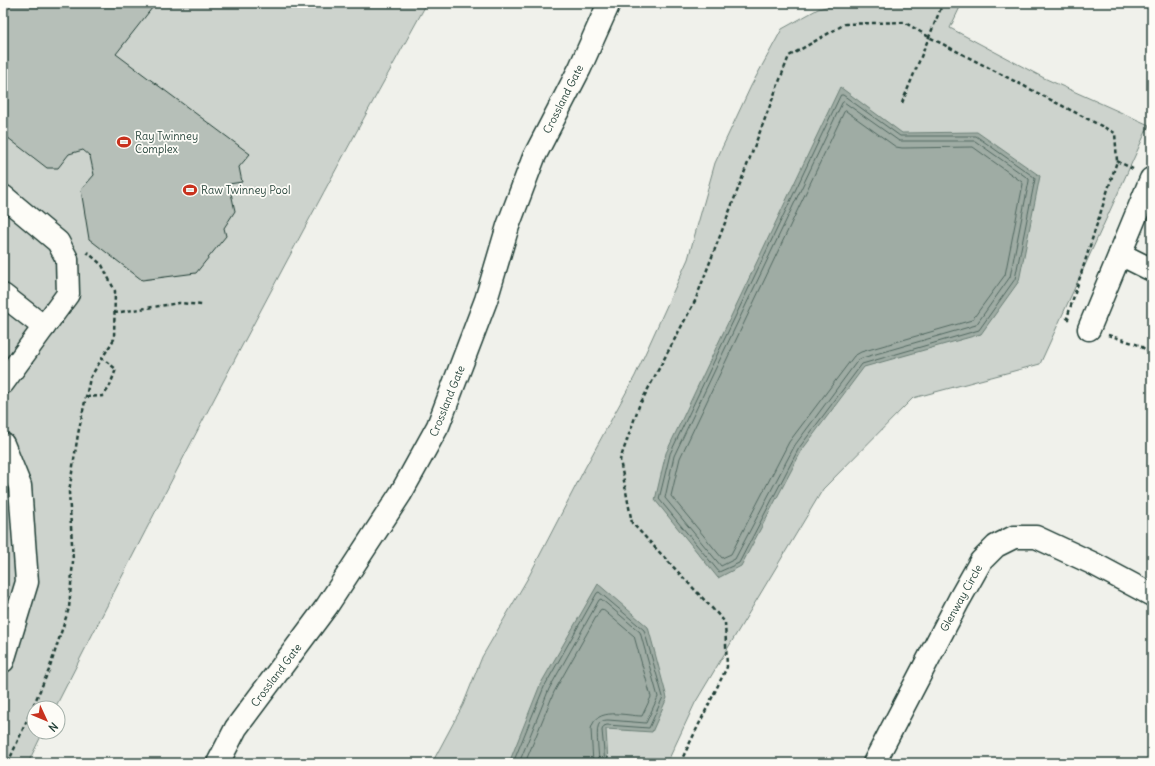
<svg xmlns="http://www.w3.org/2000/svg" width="1155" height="766" font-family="Delius,sans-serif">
	<rect width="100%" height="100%" fill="#f0f1eb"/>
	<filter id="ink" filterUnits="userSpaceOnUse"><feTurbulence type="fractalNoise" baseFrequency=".025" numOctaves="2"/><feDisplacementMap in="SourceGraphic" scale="8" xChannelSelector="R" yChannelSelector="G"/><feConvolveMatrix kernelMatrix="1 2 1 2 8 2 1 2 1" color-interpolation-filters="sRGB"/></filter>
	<g filter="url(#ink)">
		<!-- green -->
		<g fill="#cdd3cd" stroke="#768880">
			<path d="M 3,3 L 427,3 C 298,236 175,471 55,708 L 34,708 L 34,732 L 43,732 L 28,763 L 3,763 Z"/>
			<polygon points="842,3 962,3 950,28 1044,78 1149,125 1040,364 913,398 823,489 695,703 667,763 432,763 463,705 482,657 529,576 585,468 635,376 688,259 715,163 751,86 782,29 818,9"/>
		</g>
		<!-- water -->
		<g fill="#9faca4" stroke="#6c8077">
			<polygon points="840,87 902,133 977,132 1040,176 1019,281 981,334 864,367 802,450 741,566 718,578 655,500 666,453"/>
			<polygon points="598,584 648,627 667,698 652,732 606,729 608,763 509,763 540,685"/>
		</g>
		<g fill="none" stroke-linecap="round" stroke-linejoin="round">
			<!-- shore -->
			<g stroke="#526961" stroke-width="1">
				<polygon points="841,95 843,95 900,136 976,136 1034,177 1035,179 1015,279 979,330 862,364 799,448 739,563 719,572 659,499 670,454"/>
				<polygon points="844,102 899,141 975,141 1029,179 1029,181 1010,277 976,325 862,358 858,360 795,445 735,559 721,566 665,498 674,456 842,103"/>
				<polygon points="846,111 896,147 902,148 973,147 1022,182 1023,184 1005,275 972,320 861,352 854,356 789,442 731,554 722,558 671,496 680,458 844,112"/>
				<polyline points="513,763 544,687 597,593 599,592 644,630 663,697 649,728 607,725 604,726 602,730 605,763"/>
				<path d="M 519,763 L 549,689 L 599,600 L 601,599 L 640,632 L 658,697 L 646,723 L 608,720 C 603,720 599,722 598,727 C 596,734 599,755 599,763"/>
				<path d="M 525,763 L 554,692 L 600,610 L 602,609 L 634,636 L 651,697 L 642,716 C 626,716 596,706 591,729 L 593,763"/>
			</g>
		</g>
		<!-- building -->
		<polygon fill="#b6bfb8" stroke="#1f3d34" points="3,3 156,3 116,54 250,154 239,167 242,182 229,184 235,211 224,228 226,236 196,273 142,280 89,239 81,190 94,175 90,156 83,150 69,154 58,168 47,168 3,134"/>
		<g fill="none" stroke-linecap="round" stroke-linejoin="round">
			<defs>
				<g id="minor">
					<polyline points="3,196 58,242 67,259 68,294 3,383"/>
					<polyline points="1120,254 1152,270"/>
					<polyline points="3,295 44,327"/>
					<polyline points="1089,329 1151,179"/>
					<polyline points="3,444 20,486 27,582 3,661"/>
					<polyline points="218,763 236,728 327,606 401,493 438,426 486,300 508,226 534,157 580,68 609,3"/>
					<polyline points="874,763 959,600 981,561 996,546 1014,537 1036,537 1092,563 1152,595"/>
				</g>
			</defs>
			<!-- minor casing -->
			<use href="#minor" stroke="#1f3d34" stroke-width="25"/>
			<!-- path -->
			<g stroke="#1f3d34" stroke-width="2.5" stroke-dasharray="4 3" stroke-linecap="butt">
				<polyline points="902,103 943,3"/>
				<polyline points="1117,161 1133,169"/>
				<polyline points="114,313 179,303 202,305"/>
				<polyline points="1108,335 1139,345 1152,354"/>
				<polyline points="86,397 103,396 109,388 116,369 102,358"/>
				<polyline points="8,763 49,670 69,608 73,561 69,492 78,434 90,378 114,339 115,291 102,265 87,252"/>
				<polyline points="680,763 727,667 725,622 632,523 620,460 639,406 695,301 789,56 845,24 904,22 929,37 1115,133 1117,161 1067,318 1070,320"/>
			</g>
			<!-- minor -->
			<use href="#minor" stroke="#fdfcf7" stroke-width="22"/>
		</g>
	</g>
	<!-- icons -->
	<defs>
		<symbol id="stadium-bare" viewBox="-9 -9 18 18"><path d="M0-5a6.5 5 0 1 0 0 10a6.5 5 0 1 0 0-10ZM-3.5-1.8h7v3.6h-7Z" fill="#c8321e" stroke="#fdfcf7" stroke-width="2.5" paint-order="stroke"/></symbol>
	</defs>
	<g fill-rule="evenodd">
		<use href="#stadium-bare" x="114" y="132" width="20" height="20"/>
		<use href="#stadium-bare" x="180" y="180" width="20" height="20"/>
	</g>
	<g text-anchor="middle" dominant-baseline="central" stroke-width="3.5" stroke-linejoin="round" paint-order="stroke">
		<!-- street labels -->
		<g font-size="11" fill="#1f3d34" stroke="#fdfcf7">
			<text transform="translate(563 99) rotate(-63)">Crossland Gate</text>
			<text transform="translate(447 401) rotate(-68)">Crossland Gate</text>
			<text transform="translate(961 598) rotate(-61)">Glenway Circle</text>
			<text transform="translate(276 675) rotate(-53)">Crossland Gate</text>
		</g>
		<!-- poi labels -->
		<g font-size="11" fill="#1f3d34" stroke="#fdfcf7" text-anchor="start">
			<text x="135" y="136">Ray Twinney<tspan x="135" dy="13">Complex</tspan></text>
			<text x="201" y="190">Raw Twinney Pool</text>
		</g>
	</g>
	<!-- margin -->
	<rect width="1155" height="766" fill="none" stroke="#fdfcf7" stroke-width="16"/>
	<rect x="8" y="8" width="1139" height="750" fill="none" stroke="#1f3d34" stroke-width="1.5" filter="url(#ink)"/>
	<!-- north arrow -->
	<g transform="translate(46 720) rotate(134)"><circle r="19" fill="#fdfcf7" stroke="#a4b0a9"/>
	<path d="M0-3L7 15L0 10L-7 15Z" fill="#c8321e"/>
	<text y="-6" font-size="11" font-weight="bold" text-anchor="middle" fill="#1f3d34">N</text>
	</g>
</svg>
